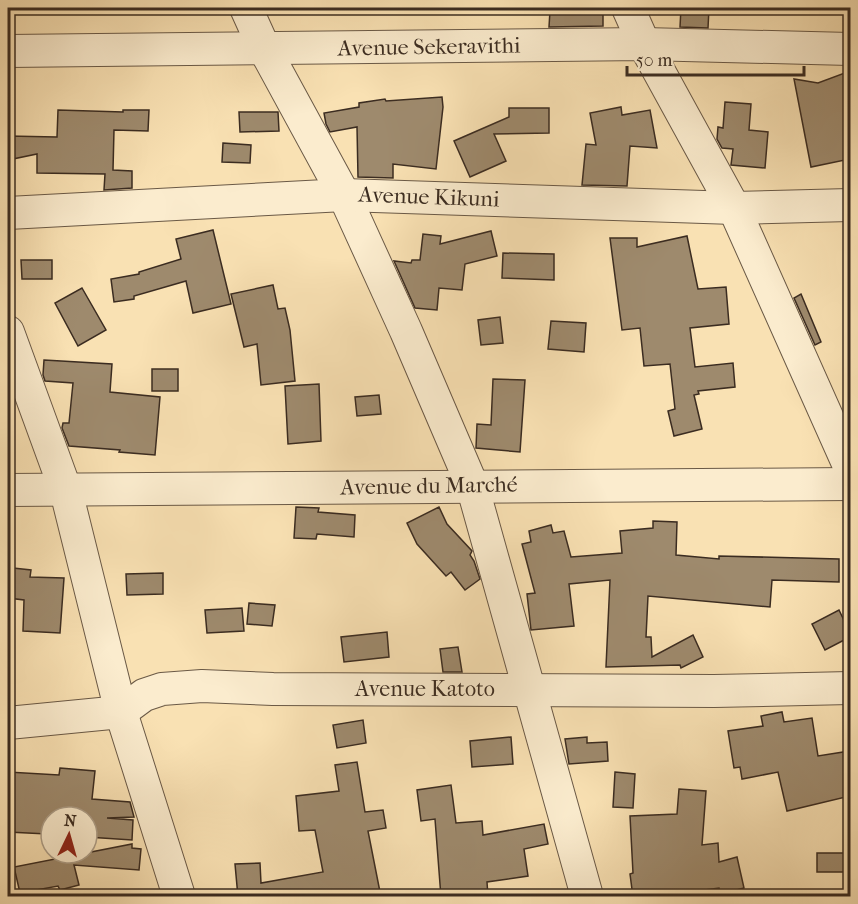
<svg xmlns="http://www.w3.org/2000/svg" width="858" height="904" font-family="'IM FELL French Canon',serif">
	<rect width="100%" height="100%" fill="#f9e1b3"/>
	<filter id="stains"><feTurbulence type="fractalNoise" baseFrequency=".00333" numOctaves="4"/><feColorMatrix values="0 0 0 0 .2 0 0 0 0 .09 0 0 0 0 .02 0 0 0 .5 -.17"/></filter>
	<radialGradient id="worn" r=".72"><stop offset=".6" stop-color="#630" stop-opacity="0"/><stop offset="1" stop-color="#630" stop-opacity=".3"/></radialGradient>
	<!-- building -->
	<g fill="#9e8a6d" stroke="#3b2c21" stroke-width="1.5">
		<polygon points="681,8 709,8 708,28 680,27"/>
		<polygon points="550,11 603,13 603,26 549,27"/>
		<polygon points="850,71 850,99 846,135 850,134 850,159 811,167 794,79 818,83"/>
		<polygon points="442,97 443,107 436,169 393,164 393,178 358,177 357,127 330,132 326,124 324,113 359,107 359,103 385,99 386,101"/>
		<polygon points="725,102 751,104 749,130 768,132 765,168 731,165 733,149 722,148 717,139 718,127 723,128"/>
		<polygon points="621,107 622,115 650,110 657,148 630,146 627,186 582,185 586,144 596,145 590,113"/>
		<polygon points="509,108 549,108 549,133 494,134 506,161 470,177 454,141 509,117"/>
		<polygon points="58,110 123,112 123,110 149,110 148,131 114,130 113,170 132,171 132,188 104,190 105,174 37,173 37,154 8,160 8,136 57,137"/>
		<polygon points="239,112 278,112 279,131 240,132"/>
		<polygon points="223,143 251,145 250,163 222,162"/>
		<polygon points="213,230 231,304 193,313 186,281 134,296 134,299 114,302 111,279 139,274 139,272 181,259 176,239"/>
		<polygon points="491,231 497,256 465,264 462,290 439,288 437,310 415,308 394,261 411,263 412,260 420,260 423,234 441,236 440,244"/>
		<polygon points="687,236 698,289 726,287 729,324 690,328 695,367 733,363 735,387 698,391 699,394 694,395 702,429 674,436 668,411 675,409 670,364 644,366 640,328 622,330 610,238 637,238 637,247"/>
		<polygon points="503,253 554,254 554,280 502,278"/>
		<polygon points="21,260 52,260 52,279 22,279"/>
		<polygon points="273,285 278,309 285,308 290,330 295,381 261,385 257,344 244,347 231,294"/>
		<polygon points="82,288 106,330 78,346 55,303"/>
		<polygon points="801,294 821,342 815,345 794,298"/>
		<polygon points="500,317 503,343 481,345 478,320"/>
		<polygon points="551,321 586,323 584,352 548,349"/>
		<polygon points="44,360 112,364 110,392 160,397 155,455 119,452 120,450 69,446 62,428 63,423 69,423 73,383 45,381 43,375"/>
		<rect x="152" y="369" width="26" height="22"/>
		<polygon points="493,379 525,380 520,452 476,448 477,424 491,425"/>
		<polygon points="319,384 321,441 288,444 285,386"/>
		<polygon points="379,395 381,414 357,416 355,397"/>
		<polygon points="296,507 319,508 318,512 355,515 354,537 317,534 316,539 294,538"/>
		<polygon points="439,507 447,524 472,551 470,555 474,561 480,579 465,590 451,572 446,576 417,544 407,523"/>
		<polygon points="653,521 677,522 676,555 719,559 719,556 839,559 839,582 772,580 770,607 648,596 646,637 651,637 652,657 693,635 703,657 681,668 680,665 606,667 610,580 569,584 574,626 531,630 527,594 535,593 522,544 531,542 529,531 551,525 553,533 564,531 571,557 622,553 620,531 653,528"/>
		<polygon points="13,568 31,570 30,577 64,578 60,633 23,631 24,600 8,598 8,576 12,576"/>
		<polygon points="163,573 163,594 127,595 126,574"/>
		<polygon points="249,603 275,605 272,626 247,624"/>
		<polygon points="242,608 244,631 207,633 205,610"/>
		<polygon points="839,610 850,633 850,637 825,650 812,624"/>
		<polygon points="387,632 389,657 344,662 341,637"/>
		<polygon points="458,647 462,672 443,672 440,649"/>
		<polygon points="782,712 784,722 812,718 818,756 850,751 850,796 787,811 778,772 742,779 740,767 734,768 728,731 763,726 761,716"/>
		<polygon points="363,720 366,743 337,748 333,725"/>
		<polygon points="511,737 513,764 472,767 470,741"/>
		<polygon points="587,737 587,743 607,742 608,761 569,764 565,739"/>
		<polygon points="357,762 365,812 383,810 386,828 368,831 381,897 238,897 235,864 260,863 261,883 323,872 315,830 299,831 296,796 339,791 335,765"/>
		<polygon points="60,768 95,771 92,799 130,802 134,817 107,818 133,820 132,840 87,837 87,817 49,817 47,834 8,832 8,772 59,775"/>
		<polygon points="615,772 635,774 633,808 613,807"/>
		<polygon points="451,785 456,823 482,821 483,835 544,824 548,844 524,849 528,876 487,882 488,897 441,897 435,819 421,821 417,790"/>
		<polygon points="679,789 706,791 702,845 718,843 719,862 737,857 744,888 721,894 719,888 653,897 633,897 630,874 633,873 630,816 677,814"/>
		<polygon points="132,844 132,848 141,849 139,870 74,865 79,885 60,890 58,886 20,893 14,867"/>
		<rect x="817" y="853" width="33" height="19"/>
	</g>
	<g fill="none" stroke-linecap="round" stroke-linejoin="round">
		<defs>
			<g id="minor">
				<polyline points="246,8 265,50 344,195 406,331 472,485 587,896"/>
				<polyline points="628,8 644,44 734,208 850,468"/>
				<polyline points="8,51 644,44 850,49"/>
				<polyline points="8,213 344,195 734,208 850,205"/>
				<polyline points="8,332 66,491 121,712 179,896"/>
				<polyline points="8,490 850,484"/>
				<polyline points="8,723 121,712 144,695 162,689 202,686 273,689 714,691 850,688"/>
			</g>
		</defs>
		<!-- minor casing -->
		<use href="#minor" stroke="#6a5946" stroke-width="34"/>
		<!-- minor -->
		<use href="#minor" stroke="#fbecce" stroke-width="32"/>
	</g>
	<g text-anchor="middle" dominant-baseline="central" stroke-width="4.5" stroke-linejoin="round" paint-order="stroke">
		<!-- street labels -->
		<g font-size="22" fill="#3b2c21" stroke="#fbecce">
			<text transform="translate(429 47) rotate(-1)">Avenue Sekeravithi</text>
			<text transform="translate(429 197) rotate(2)">Avenue Kikuni</text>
			<text transform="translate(429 486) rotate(-1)">Avenue du Marché</text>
			<text x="425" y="689">Avenue Katoto</text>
		</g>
	</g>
	<!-- margin -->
	<rect width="858" height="904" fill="none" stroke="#f9e1b3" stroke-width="30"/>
	<rect x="9" y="9" width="840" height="886" fill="none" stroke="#3b2c21" stroke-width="3"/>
	<rect x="15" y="15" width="828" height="874" fill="none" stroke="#3b2c21" stroke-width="1.5"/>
	<!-- north arrow -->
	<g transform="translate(69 835) rotate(5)"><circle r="28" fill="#fbecce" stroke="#ae9f89" stroke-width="1.5"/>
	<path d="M0-4.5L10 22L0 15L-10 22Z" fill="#8f2418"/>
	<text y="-9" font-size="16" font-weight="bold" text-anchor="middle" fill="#3b2c21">N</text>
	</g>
	<!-- scale -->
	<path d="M627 66v9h177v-9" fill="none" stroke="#3b2c21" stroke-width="3"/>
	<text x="636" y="66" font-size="18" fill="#3b2c21" stroke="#fbecce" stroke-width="4.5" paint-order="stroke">50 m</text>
	<rect width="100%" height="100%" filter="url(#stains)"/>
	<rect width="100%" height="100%" fill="url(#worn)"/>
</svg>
